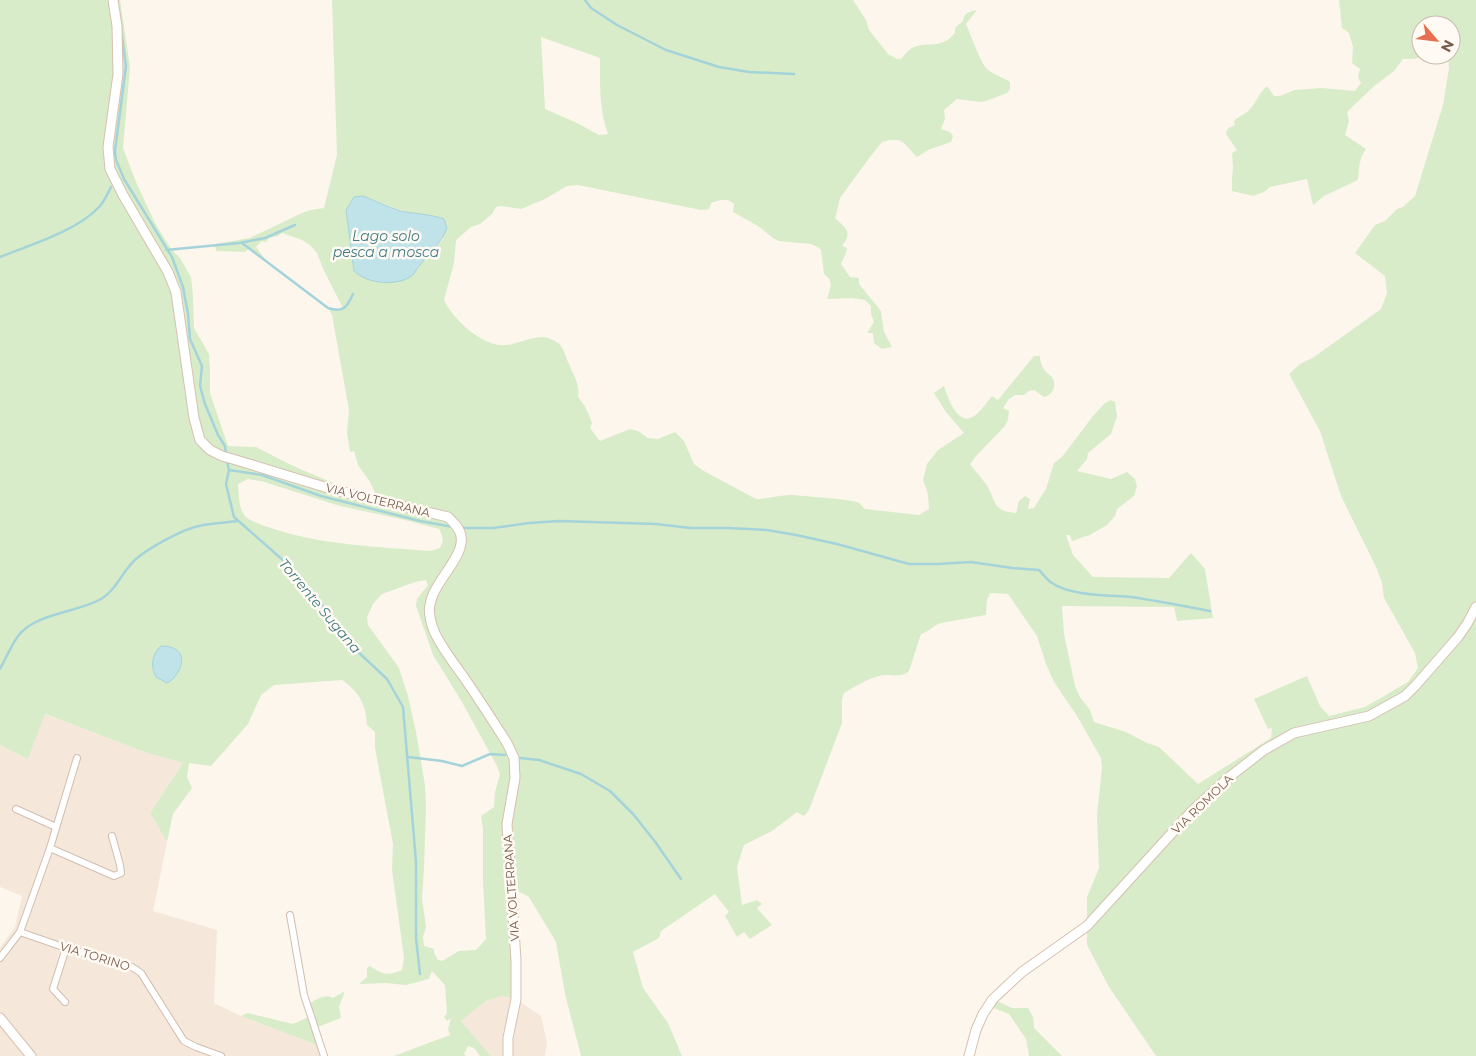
<svg xmlns="http://www.w3.org/2000/svg" width="1476" height="1056" font-family="Montserrat,sans-serif">
	<rect width="100%" height="100%" fill="#fdf6ec"/>
	<!-- residential -->
	<g fill="#f5e8da">
		<polygon points="44,714 147,753 183,763 150,813 167,842 153,911 217,930 214,1003 241,1016 317,1045 323,1052 324,1056 0,1056 0,948 15,927 22,896 0,887 0,745 28,759"/>
		<polygon points="501,996 516,999 541,1016 547,1042 545,1056 491,1056 461,1021 486,1001"/>
	</g>
	<!-- green -->
	<g fill="#d8ecc9" fill-rule="evenodd">
		<path d="M 0,0 L 120,0 L 130,67 L 123,148 L 136,182 L 155,223 L 171,249 L 180,258 L 191,277 L 193,296 L 194,328 L 209,354 L 210,370 L 210,393 L 228,446 L 256,447 L 291,465 L 354,492 L 376,495 L 370,482 L 358,465 L 354,451 L 350,452 L 347,433 L 349,410 L 332,315 L 328,308 L 334,310 L 342,309 L 342,306 L 324,271 L 317,253 L 310,245 L 302,240 L 282,233 L 278,236 L 269,238 L 266,242 L 262,241 L 256,247 L 268,263 L 249,248 L 245,252 L 216,251 L 215,244 L 250,238 L 302,213 L 311,210 L 324,208 L 337,155 L 332,0 L 853,0 L 866,20 L 869,30 L 888,54 L 897,59 L 901,59 C 905,55 907,51 912,48 C 929,40 940,51 955,33 C 954,25 959,26 963,21 L 964,16 C 968,12 971,11 977,10 L 966,24 C 970,33 981,63 986,68 C 993,75 1003,77 1010,82 L 1010,89 L 1007,93 L 986,101 L 981,102 L 957,99 L 944,110 L 945,119 L 941,129 L 950,132 L 953,136 L 951,142 L 928,150 L 917,157 L 905,144 L 899,140 L 890,140 L 882,142 L 870,157 L 840,198 L 835,218 C 846,228 853,232 842,246 L 847,248 L 846,253 L 841,264 L 850,277 L 859,278 L 859,284 L 881,311 L 884,332 L 892,347 L 882,349 L 874,343 L 873,333 L 867,333 L 874,322 L 871,314 L 871,306 L 865,300 L 852,298 L 827,299 C 830,288 835,282 824,274 L 821,250 L 818,247 L 811,244 L 779,241 L 773,238 L 758,226 L 733,212 L 734,204 C 727,197 720,200 711,203 L 709,209 L 701,210 L 578,185 L 567,186 L 545,199 L 521,209 L 501,206 L 496,207 L 492,214 L 480,224 L 471,227 L 456,240 L 454,263 L 444,300 C 452,318 478,342 499,345 C 518,348 540,327 559,344 C 564,348 566,358 569,364 C 574,376 580,385 578,397 C 585,405 589,414 592,423 L 590,428 L 600,441 L 630,429 L 638,431 L 648,438 L 658,439 L 675,432 L 684,441 L 694,464 L 702,470 L 756,499 C 768,499 779,495 791,495 C 802,496 852,499 859,503 C 860,503 864,509 865,509 L 919,515 L 929,509 L 928,494 L 923,480 L 927,464 L 938,450 L 964,433 L 946,412 L 934,393 L 944,386 C 948,398 958,430 977,414 C 982,409 987,402 992,396 L 998,400 L 1034,356 L 1040,356 C 1040,360 1041,364 1043,368 C 1045,372 1049,374 1052,377 C 1057,385 1053,395 1044,397 L 1034,390 L 1029,391 L 1024,395 L 1015,395 L 1009,399 L 1003,408 L 1009,411 L 1008,420 L 1004,427 L 977,455 L 970,464 C 975,471 981,477 986,484 C 997,501 991,511 1016,513 L 1019,501 L 1025,496 L 1030,499 L 1028,509 L 1034,508 L 1046,489 L 1054,463 L 1062,457 L 1093,416 L 1105,403 L 1111,400 L 1115,402 L 1117,416 L 1111,434 L 1088,453 L 1087,459 L 1077,471 L 1111,479 L 1127,472 L 1135,479 L 1137,486 L 1134,496 L 1117,509 L 1115,516 L 1107,525 L 1088,536 C 1083,536 1078,540 1072,541 L 1070,535 L 1066,535 L 1073,555 L 1093,577 L 1169,578 L 1191,553 L 1205,569 L 1213,618 L 1177,621 L 1174,607 L 1062,606 L 1064,634 L 1075,686 L 1080,697 L 1090,710 L 1094,722 L 1126,732 L 1147,743 L 1159,747 L 1198,784 L 1271,738 L 1272,728 L 1268,729 L 1254,699 L 1307,676 L 1320,706 L 1329,716 L 1365,707 L 1408,682 L 1418,668 L 1415,653 L 1384,598 L 1382,583 L 1376,567 L 1341,496 L 1320,431 L 1289,374 L 1300,364 L 1314,357 L 1381,309 L 1387,293 L 1385,276 L 1355,253 L 1375,225 L 1385,221 L 1397,209 L 1403,207 L 1415,196 L 1443,105 L 1449,68 L 1448,55 L 1451,55 L 1451,25 L 1421,25 L 1421,55 L 1433,55 L 1413,59 L 1403,59 L 1394,71 L 1373,87 L 1347,112 L 1349,121 L 1345,135 L 1366,149 C 1359,158 1359,169 1358,180 L 1324,196 L 1313,205 L 1307,179 L 1270,187 L 1264,192 L 1253,196 L 1232,191 L 1232,179 L 1233,167 L 1232,153 L 1237,150 L 1226,134 C 1227,128 1230,127 1235,125 L 1234,121 C 1239,116 1246,114 1250,109 C 1258,101 1257,95 1267,86 L 1274,96 L 1280,96 L 1295,90 L 1322,88 L 1355,91 L 1361,83 L 1358,77 L 1360,69 L 1352,63 L 1353,47 L 1349,33 L 1342,28 L 1339,0 L 1476,0 L 1476,1056 L 1156,1056 L 1109,987 L 1087,945 L 1087,897 L 1099,868 L 1097,815 L 1102,767 L 1101,758 L 1077,716 L 1054,682 L 1046,664 L 1037,636 L 1008,594 L 990,593 L 987,600 L 986,615 L 941,623 C 934,625 928,632 921,634 L 909,671 C 900,679 890,673 879,676 C 867,679 854,687 844,693 L 842,699 L 842,723 L 809,810 L 804,816 L 800,814 L 797,812 L 772,831 L 744,845 L 737,867 L 742,905 L 757,900 L 762,904 L 757,908 L 772,925 L 750,939 L 744,932 L 737,937 L 725,916 L 729,912 L 715,894 L 661,931 L 659,938 L 633,952 L 643,988 L 668,1023 L 682,1056 L 581,1056 L 565,994 L 556,942 L 529,897 L 512,888 L 516,999 L 501,996 L 486,1001 L 461,1021 L 491,1056 L 480,1056 L 474,1048 L 468,1046 L 464,1054 L 466,1056 L 394,1056 L 450,1035 L 448,1029 L 451,1018 L 447,1021 L 444,1017 L 447,1013 L 445,985 L 432,971 L 429,979 L 406,985 L 386,983 L 359,984 L 367,977 L 367,968 L 370,966 C 383,975 388,976 402,970 L 404,958 L 392,870 L 393,844 L 375,748 L 375,732 L 367,725 C 366,704 359,692 342,680 L 274,685 L 261,695 L 248,724 L 211,766 L 189,763 L 187,777 L 192,788 L 173,814 L 167,842 L 150,813 L 183,763 L 147,753 L 45,714 L 28,759 L 0,745 ZM 541,37 L 600,58 C 600,83 599,110 608,134 L 599,135 L 577,123 L 545,109 ZM 363,196 C 387,205 407,215 434,216 L 443,239 L 419,266 L 354,271 L 346,210 ZM 248,479 L 261,481 L 340,506 L 405,520 L 439,529 C 443,536 444,540 440,548 L 430,551 C 378,547 324,545 274,529 C 264,526 254,523 246,517 C 238,509 239,494 238,484 ZM 426,580 L 428,585 L 417,599 L 416,606 L 433,655 L 462,702 L 497,766 L 500,774 L 495,792 L 494,807 L 481,816 L 483,828 L 483,882 L 486,939 L 476,950 L 459,951 L 442,961 L 438,960 L 434,953 L 434,949 L 424,946 L 423,937 L 426,927 L 422,898 L 424,868 L 426,807 L 425,785 L 416,732 L 408,696 L 399,668 L 368,625 L 367,617 L 373,604 L 382,594 L 415,582 Z"/>
		<path d="M 345,991 L 339,1007 L 341,1018 L 315,1028 L 323,1052 L 317,1045 L 241,1016 L 248,1013 L 293,1024 L 311,1016 L 307,1005 C 316,1000 324,993 333,998 Z"/>
		<polygon points="993,999 1012,1008 1028,1008 1033,1017 1034,1028 1062,1056 1029,1056 1026,1039 1009,1014 988,1006"/>
	</g>
	<!-- water -->
	<g fill="#bfe3e8" stroke="#a5d3da">
		<path d="M 363,196 C 375,201 388,207 401,211 C 415,214 430,214 444,219 L 447,228 C 441,244 430,252 420,265 C 417,268 415,272 413,275 C 398,287 367,284 354,271 L 346,210 L 354,197 Z"/>
		<path d="M 161,646 C 179,646 187,656 178,672 C 175,677 172,681 167,683 L 156,677 C 150,666 152,654 161,646 Z"/>
	</g>
	<g fill="none" stroke-linecap="round" stroke-linejoin="round">
		<!-- stream -->
		<g stroke="#a5d3da" stroke-width="2.5">
			<polyline points="585,0 591,8 617,25 666,50 719,67 749,72 794,74"/>
			<polyline points="121,30 126,66 115,151 116,160 124,179 172,257 183,287 188,314 190,339 202,366 200,386 205,404 218,435 225,446 226,455"/>
			<path d="M 242,243 L 328,308 C 344,313 347,307 353,294"/>
			<polyline points="166,250 239,243 265,238 295,225"/>
			<path d="M 0,257 C 30,245 77,231 99,207 C 104,202 108,193 111,187"/>
			<polyline points="227,461 229,470 226,484 234,517 284,561 319,601 356,650 387,679 403,707 416,862 416,938 420,974"/>
			<polyline points="229,470 262,475 321,496 420,521 453,527"/>
			<path d="M 461,528 L 493,528 L 529,523 L 559,521 L 656,524 L 691,528 L 727,528 L 767,530 L 796,535 L 837,544 L 909,564 L 937,564 L 971,562 L 1012,568 L 1039,570 C 1043,574 1047,580 1052,583 C 1070,596 1110,595 1131,597 C 1158,601 1184,606 1210,611"/>
			<path d="M 0,669 C 6,658 11,646 18,636 C 36,613 76,613 101,599 C 116,590 121,574 133,562 C 144,550 183,529 199,526 C 212,523 225,523 237,521"/>
			<polyline points="408,757 442,761 462,766 490,754 505,755"/>
			<polyline points="520,758 539,760 581,774 610,791 634,815 656,843 681,879"/>
		</g>
		<defs>
			<g id="street">
				<polyline points="16,809 56,827"/>
				<polyline points="50,848 114,876 121,873 120,865 112,836"/>
				<polyline points="290,915 304,995 324,1056"/>
				<polyline points="20,932 66,948 132,967 141,973 184,1041 196,1047 221,1056"/>
				<polyline points="0,958 20,932 50,848 77,758"/>
				<polyline points="65,1002 53,989 66,948"/>
			</g>
			<g id="secondary">
				<path d="M 113,0 L 117,26 L 118,74 L 108,147 L 110,169 L 123,195 L 168,272 L 176,292 L 194,418 L 200,440 L 210,450 L 222,456 L 236,460 L 331,489 L 448,517 C 453,522 460,528 461,536 C 465,557 433,582 430,605 C 428,613 431,623 434,631 C 441,647 453,662 463,676 C 478,698 493,721 507,743 L 514,758 L 515,778 L 507,824 L 516,960 L 516,999 L 508,1038 L 508,1056"/>
				<polyline points="0,1018 31,1056"/>
				<polyline points="969,1056 976,1030 983,1014 993,999 1022,972 1087,926 1192,811 1228,778 1264,750 1294,733 1369,716 1405,696 1416,685 1458,637 1467,624 1476,607"/>
			</g>
		</defs>
		<!-- street casing -->
		<use href="#street" stroke="#d1beb0" stroke-width="8"/>
		<!-- secondary casing -->
		<use href="#secondary" stroke="#d6c0b0" stroke-width="11"/>
		<!-- street -->
		<use href="#street" stroke="#fff" stroke-width="6"/>
		<!-- secondary -->
		<use href="#secondary" stroke="#fff" stroke-width="9"/>
	</g>
	<g text-anchor="middle" dominant-baseline="central" stroke-width="5" stroke-linejoin="round" paint-order="stroke">
		<!-- street labels -->
		<g font-size="12" fill="#7a5c4d" stroke="#fffaf3">
			<text transform="translate(378 500) rotate(14)">VIA VOLTERRANA</text>
			<text transform="translate(1202 804) rotate(-44)">VIA ROMOLA</text>
			<text transform="translate(511 888) rotate(-94)">VIA VOLTERRANA</text>
			<text transform="translate(95 956) rotate(17)">VIA TORINO</text>
		</g>
		<!-- water labels -->
		<g font-size="14" font-style="italic" fill="#437c86" stroke="#fffaf3">
			<text x="386" y="236">Lago solo<tspan x="386" dy="16">pesca a mosca</tspan></text>
			<text transform="translate(320 606) rotate(50)">Torrente Sugana</text>
		</g>
	</g>
	<!-- north arrow -->
	<g transform="translate(1436 40) rotate(118)"><circle r="24" fill="#fffaf3" stroke="#cabbb1"/>
	<path d="M0-4L9 19L0 12L-9 19Z" fill="#e76f51"/>
	<text y="-8" font-size="14" font-weight="bold" text-anchor="middle" fill="#7a5c4d">N</text>
	</g>
</svg>
